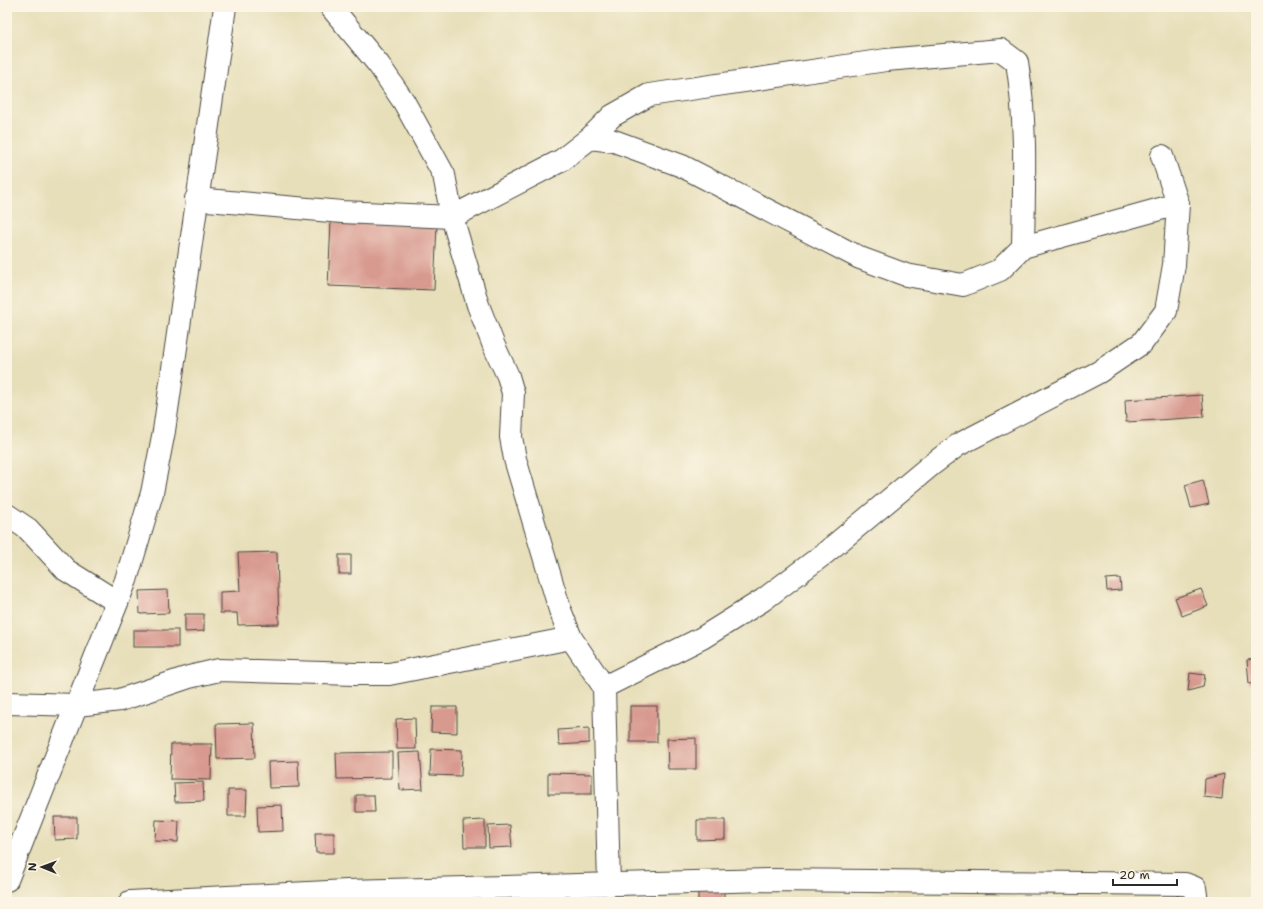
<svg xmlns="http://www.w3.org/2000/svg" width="1263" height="909" font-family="'Shantell Sans',sans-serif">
	<rect width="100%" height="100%" fill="#fcf5e5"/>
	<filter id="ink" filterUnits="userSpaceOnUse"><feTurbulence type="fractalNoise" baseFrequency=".025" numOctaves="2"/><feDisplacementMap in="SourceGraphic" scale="8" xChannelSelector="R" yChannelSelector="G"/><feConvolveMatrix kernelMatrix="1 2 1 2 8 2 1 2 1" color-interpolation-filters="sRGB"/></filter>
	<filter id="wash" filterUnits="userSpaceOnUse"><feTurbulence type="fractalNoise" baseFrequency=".012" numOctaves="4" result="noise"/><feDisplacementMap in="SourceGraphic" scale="16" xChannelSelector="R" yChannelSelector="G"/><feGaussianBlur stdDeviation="0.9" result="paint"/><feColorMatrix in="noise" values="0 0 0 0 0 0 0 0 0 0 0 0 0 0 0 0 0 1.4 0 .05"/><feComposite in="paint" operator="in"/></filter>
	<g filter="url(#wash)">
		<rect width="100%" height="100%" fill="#e7dfba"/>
		<g id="blocks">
			<!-- building -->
			<g fill="#d8998f">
				<polygon points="331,222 437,225 434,290 328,286"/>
				<polygon points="1202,395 1204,417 1126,422 1125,400"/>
				<polygon points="1203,480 1209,504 1191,508 1185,485"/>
				<polygon points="277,552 279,624 238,625 237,613 220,613 220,592 240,591 238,553"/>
				<rect x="339" y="555" width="12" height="19"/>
				<polygon points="1120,578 1121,590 1107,591 1106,579"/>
				<polygon points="1201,589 1208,606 1182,616 1175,598"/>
				<polygon points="168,590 169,613 140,614 139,591"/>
				<polygon points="185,614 204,614 204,631 185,632"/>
				<rect x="133" y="630" width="45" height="17"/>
				<polygon points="1256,659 1256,683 1249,684 1247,660"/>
				<polygon points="1190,673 1205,675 1203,687 1188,691"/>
				<rect x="630" y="706" width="27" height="36"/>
				<polygon points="432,707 457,707 457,733 431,732"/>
				<polygon points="415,718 416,749 397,749 396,719"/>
				<polygon points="254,723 255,758 217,759 216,724"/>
				<polygon points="589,728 589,743 559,745 558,730"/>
				<polygon points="696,738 696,769 668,769 667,739"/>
				<polygon points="171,744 212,744 211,780 170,779"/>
				<polygon points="431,749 462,750 461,776 430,775"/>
				<polygon points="392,752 392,778 337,779 336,753"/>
				<polygon points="420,752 423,789 400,790 398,753"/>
				<polygon points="298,761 299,787 269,788 268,762"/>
				<polygon points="548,773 592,774 592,794 548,794"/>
				<polygon points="1224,774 1222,799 1204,797 1205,779"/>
				<polygon points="203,782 204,801 175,802 174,783"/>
				<polygon points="228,790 247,790 246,816 228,816"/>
				<polygon points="356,795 374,795 375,812 356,812"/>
				<polygon points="282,805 283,831 258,832 257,806"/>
				<polygon points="54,817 77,817 77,839 55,840"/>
				<polygon points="156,820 179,821 178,842 155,841"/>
				<polygon points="485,820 485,847 464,847 463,821"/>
				<polygon points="697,820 725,820 725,839 697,840"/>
				<polygon points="510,825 512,847 489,848 488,826"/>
				<polygon points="315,833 334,833 334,853 316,853"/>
				<polygon points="724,887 724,902 698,902 698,888"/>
			</g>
		</g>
	</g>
	<g filter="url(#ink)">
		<use href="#blocks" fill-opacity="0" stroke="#474640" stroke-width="1"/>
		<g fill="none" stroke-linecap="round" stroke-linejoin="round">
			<defs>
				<g id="minor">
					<polyline points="331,7 379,65 404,102 444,175 452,217 478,305 494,346 508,376 513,393 511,437 515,459 560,610 571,638 604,687 609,885"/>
					<path d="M 196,199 L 342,212 L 452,217 L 562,160 L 590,138 L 614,141 L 682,166 L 860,258 L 906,275 L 963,285 L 1000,270 L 1023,247 C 1024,185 1027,123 1017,62 L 1001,50 L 886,60 L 649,95 L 612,116 L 590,138"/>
					<polyline points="1023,247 1178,204"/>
					<polyline points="7,515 28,529 66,570 117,602"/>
					<polyline points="604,687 702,638 763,600 824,554 930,466 958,445 1099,372 1142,343 1166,311 1174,265 1178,204 1162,156"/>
					<polyline points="7,703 77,705 120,700 189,677 219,670 356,674 389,674 571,638"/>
					<polyline points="7,880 126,580 152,493 164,431 225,7"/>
					<polyline points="130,902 347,891 770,880 1185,884 1195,888 1197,902"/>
				</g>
			</defs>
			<!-- minor casing -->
			<use href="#minor" stroke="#474640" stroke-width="24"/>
			<!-- minor -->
			<use href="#minor" stroke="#fff" stroke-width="22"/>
		</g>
	</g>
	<!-- margin -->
	<rect width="1263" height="909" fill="none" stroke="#fcf5e5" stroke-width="24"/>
	<!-- north arrow -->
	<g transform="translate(42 867) rotate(271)" stroke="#fcf5e5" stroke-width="3" paint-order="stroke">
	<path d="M0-3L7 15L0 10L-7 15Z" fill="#2b2b2b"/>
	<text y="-6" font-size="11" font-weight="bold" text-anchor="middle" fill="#2b2b2b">N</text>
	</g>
	<!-- scale -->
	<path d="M1113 879v6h64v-6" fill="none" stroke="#2b2b2b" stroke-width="2"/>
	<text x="1119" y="879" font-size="12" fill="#2b2b2b" stroke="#fcf5e5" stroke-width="3" paint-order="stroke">20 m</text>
</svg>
